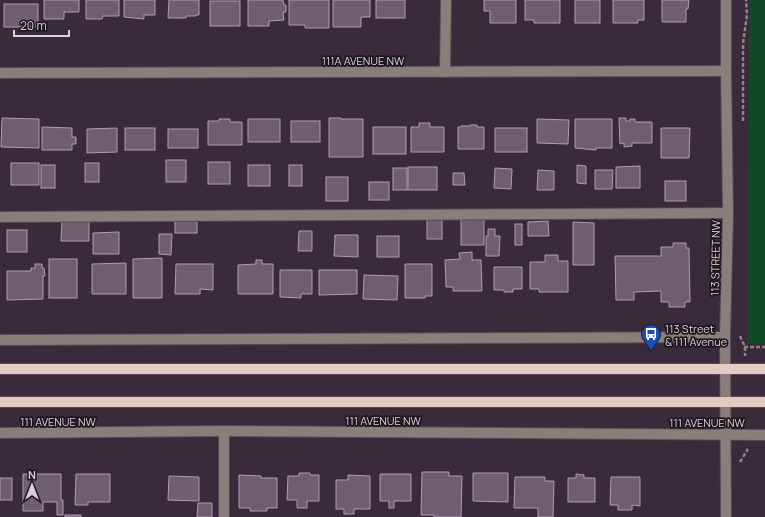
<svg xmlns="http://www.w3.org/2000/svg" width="765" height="517" font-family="Manrope,sans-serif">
	<rect width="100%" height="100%" fill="#3a2b3b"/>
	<!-- green -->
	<polygon fill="#114a27" points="749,0 765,0 765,344 747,344"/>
	<!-- building -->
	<g fill="#6e5e70" stroke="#af9db0">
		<polygon points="44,0 79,0 79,12 64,12 64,19 44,19"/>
		<polygon points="86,0 119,0 119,16 103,16 102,19 86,19"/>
		<polygon points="124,0 155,0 155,15 144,15 144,19 124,17"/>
		<polygon points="169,0 199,0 199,15 196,15 196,16 186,16 186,18 168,18"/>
		<polygon points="248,0 283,0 284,5 286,5 286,12 283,12 284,20 269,21 269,26 248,26"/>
		<polygon points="289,0 329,0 329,28 305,28 305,25 289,25"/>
		<polygon points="333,0 370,0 370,17 361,17 361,27 333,27"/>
		<rect x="376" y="0" width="29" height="18"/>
		<polygon points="484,0 516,0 516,23 490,23 490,11 484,11"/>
		<polygon points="525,0 560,0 560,23 534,23 534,20 525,20"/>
		<rect x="575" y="0" width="25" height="23"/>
		<polygon points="613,0 644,0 644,20 638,20 638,23 613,23"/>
		<polygon points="662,0 689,0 688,9 686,9 686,22 662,22"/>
		<rect x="210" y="1" width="30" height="25"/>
		<rect x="4" y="4" width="34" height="23"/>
		<polygon points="2,118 39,119 39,148 1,147"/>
		<polygon points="329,118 341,118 341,119 363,119 363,157 329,157"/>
		<polygon points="619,118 626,118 626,121 630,121 630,119 635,119 635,122 652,122 652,143 632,143 632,146 624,147 624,143 620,144"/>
		<polygon points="219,119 230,119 230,122 242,122 242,145 208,145 208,121 219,121"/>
		<rect x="248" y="119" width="32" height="23"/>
		<polygon points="537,119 569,120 568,144 537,143"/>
		<polygon points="575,119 612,119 612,148 596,148 596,150 575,148"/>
		<rect x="291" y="121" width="29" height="21"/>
		<polygon points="419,123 430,123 430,127 444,127 444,152 411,152 411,127 419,127"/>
		<polygon points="470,125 477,125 477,127 484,127 484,149 458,149 458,127 461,127 461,126 470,126"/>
		<polygon points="42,127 72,128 72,137 76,137 76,144 72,144 72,150 42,150"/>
		<rect x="373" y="127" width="33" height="27"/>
		<polygon points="117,128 117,152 87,153 87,129"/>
		<rect x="125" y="128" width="30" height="22"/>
		<rect x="495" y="128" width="32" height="24"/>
		<polygon points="661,128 690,128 689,158 661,158"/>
		<rect x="168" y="129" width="30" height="19"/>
		<rect x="166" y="160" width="20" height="22"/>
		<rect x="208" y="162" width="22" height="22"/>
		<rect x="11" y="163" width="28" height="22"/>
		<rect x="85" y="163" width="14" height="19"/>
		<rect x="41" y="165" width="14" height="23"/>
		<rect x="248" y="165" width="22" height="21"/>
		<rect x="289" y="165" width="13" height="21"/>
		<polygon points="577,165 586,166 586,184 577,183"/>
		<polygon points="640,166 640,188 616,188 616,167"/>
		<rect x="408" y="167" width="29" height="23"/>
		<rect x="393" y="168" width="14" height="22"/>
		<polygon points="495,168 512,169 511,189 494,188"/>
		<polygon points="538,170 554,171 554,190 537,190"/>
		<polygon points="595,170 613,170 612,189 595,189"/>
		<polygon points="453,173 464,173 465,185 453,185"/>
		<rect x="326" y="177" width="22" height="24"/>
		<rect x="665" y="181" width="21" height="20"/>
		<rect x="369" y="182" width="20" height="18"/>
		<rect x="461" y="217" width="23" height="28"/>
		<rect x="427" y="218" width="15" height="21"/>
		<polygon points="62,219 89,220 89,241 61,241"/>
		<rect x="175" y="219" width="22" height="14"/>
		<polygon points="548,221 549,236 528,236 528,222"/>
		<polygon points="573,222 594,223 594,265 573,265"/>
		<rect x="515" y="224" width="7" height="21"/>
		<polygon points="488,229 495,229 495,236 500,236 499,256 486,256 486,236 488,236"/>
		<rect x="7" y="230" width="20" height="22"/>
		<polygon points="299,231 312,231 312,251 298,251"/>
		<polygon points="119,232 119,254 93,254 93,233"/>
		<polygon points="159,234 172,234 171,255 159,254"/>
		<polygon points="335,235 358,235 358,257 334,256"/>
		<rect x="377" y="236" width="22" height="21"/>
		<polygon points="673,243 686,243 686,248 689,248 690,302 685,302 685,307 669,307 669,302 661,302 661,291 634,292 634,300 616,300 615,256 661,256 661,247 673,247"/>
		<polygon points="472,252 472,260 481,260 482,291 453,291 453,287 446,287 445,260 460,259 459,253"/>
		<polygon points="545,255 558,255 558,261 568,261 568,292 539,292 539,289 530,289 530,262 545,262"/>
		<polygon points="162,258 162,298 133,298 133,259"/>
		<rect x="49" y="259" width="28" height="39"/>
		<polygon points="256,260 262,260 262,264 273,264 273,294 238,294 238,265 256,264"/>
		<polygon points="126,263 126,294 92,294 92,264"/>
		<polygon points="35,264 42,264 42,268 44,268 45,276 43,276 43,299 7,300 7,271 31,271 31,268 35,268"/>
		<polygon points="176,264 213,264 213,290 200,289 200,294 175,294"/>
		<polygon points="405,264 432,264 432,296 425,296 425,298 405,298"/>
		<polygon points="494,267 522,267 522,289 513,289 513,292 504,292 504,290 494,290"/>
		<polygon points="280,270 312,270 312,294 301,294 301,298 280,297"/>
		<polygon points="319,270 357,270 357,294 319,295"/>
		<polygon points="364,275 398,276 397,300 363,299"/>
		<polygon points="422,472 449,472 449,476 462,476 461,517 434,517 434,515 421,515"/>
		<polygon points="299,473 310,473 310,475 319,475 319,501 307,501 307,508 297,508 297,500 287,500 288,476 299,476"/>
		<polygon points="473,473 508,473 508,502 473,501"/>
		<polygon points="23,474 61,474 61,500 63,500 63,515 57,515 57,502 43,502 43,511 23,511"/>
		<polygon points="76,474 110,474 110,502 88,502 88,505 75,505"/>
		<polygon points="380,474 411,474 411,501 394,501 394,508 389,508 389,501 380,501"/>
		<polygon points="576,474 584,475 584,478 595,478 595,502 568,502 568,478 576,478"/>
		<polygon points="239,475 261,476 261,478 277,478 277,508 267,508 267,511 250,511 250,508 239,508"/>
		<polygon points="348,475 370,476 370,509 354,509 354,514 344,514 344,509 336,509 336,480 348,480"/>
		<polygon points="169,476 199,477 199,501 168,500"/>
		<polygon points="515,477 545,477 545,481 554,481 553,517 538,517 538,508 514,508"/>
		<polygon points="611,477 640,477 640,506 632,505 632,510 618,510 618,505 610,505"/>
		<rect x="0" y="478" width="12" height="22"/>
		<polygon points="198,503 212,503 212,517 197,517"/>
		<rect x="65" y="515" width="16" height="2"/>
	</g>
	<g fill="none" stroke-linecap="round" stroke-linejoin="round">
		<defs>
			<g id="minor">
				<polyline points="726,0 726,71 728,213 725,337 726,517"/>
				<polyline points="445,72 446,0"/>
				<polyline points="0,73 726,71"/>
				<polyline points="0,217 728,213"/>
				<polyline points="0,340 725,337"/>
				<polyline points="0,433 224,431 765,435"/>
				<polyline points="224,517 224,431"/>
			</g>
			<g id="major">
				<polyline points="0,369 765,369"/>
				<polyline points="0,402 765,402"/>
			</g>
		</defs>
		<!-- minor casing -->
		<use href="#minor" stroke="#574958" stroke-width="12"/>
		<!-- major casing -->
		<use href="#major" stroke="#574958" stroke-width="12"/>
		<!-- path -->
		<g stroke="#8e828f" stroke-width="2.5" stroke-dasharray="4 2" stroke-linecap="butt">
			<polyline points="743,121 743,43 747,15 746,0"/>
			<polyline points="740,336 745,347 745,356"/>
			<polyline points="744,347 765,347"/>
			<polyline points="740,462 748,449"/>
		</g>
		<!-- minor -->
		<use href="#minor" stroke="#8a7e7b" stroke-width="10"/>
		<!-- major -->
		<use href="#major" stroke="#e3cbc4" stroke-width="10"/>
	</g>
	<!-- icons -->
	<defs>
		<symbol id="bus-pin" viewBox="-11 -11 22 30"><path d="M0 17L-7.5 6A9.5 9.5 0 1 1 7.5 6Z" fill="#1a4fb4" stroke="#1d161d"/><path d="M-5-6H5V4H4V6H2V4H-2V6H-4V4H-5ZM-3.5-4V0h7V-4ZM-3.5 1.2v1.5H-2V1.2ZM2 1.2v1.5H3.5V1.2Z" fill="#fff"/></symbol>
	</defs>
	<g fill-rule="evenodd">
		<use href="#bus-pin" x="640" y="323" width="22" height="30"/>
	</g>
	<g text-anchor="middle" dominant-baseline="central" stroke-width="3.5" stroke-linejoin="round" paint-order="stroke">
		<!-- street labels -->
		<g font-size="11" fill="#d9d0da" stroke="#1d161d">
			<text x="363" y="60">111A AVENUE NW</text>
			<text transform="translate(715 258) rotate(-89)">113 STREET NW</text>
			<text x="383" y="420">111 AVENUE NW</text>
			<text x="58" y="421">111 AVENUE NW</text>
			<text x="707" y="422">111 AVENUE NW</text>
		</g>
		<!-- poi labels -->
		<g font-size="11" fill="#d9d0da" stroke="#1d161d" text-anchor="start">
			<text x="665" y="328">113 Street<tspan x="665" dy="13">&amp; 111 Avenue</tspan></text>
		</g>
	</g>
	<!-- north arrow -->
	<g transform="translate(32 485)" stroke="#1d161d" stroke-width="3" paint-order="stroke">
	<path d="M0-3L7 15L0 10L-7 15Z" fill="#d9d0da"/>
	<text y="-6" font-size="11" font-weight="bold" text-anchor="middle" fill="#d9d0da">N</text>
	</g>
	<!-- scale -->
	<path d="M14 30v6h55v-6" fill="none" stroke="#d9d0da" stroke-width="2"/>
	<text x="20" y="30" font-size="12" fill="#d9d0da" stroke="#1d161d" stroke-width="3" paint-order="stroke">20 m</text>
</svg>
